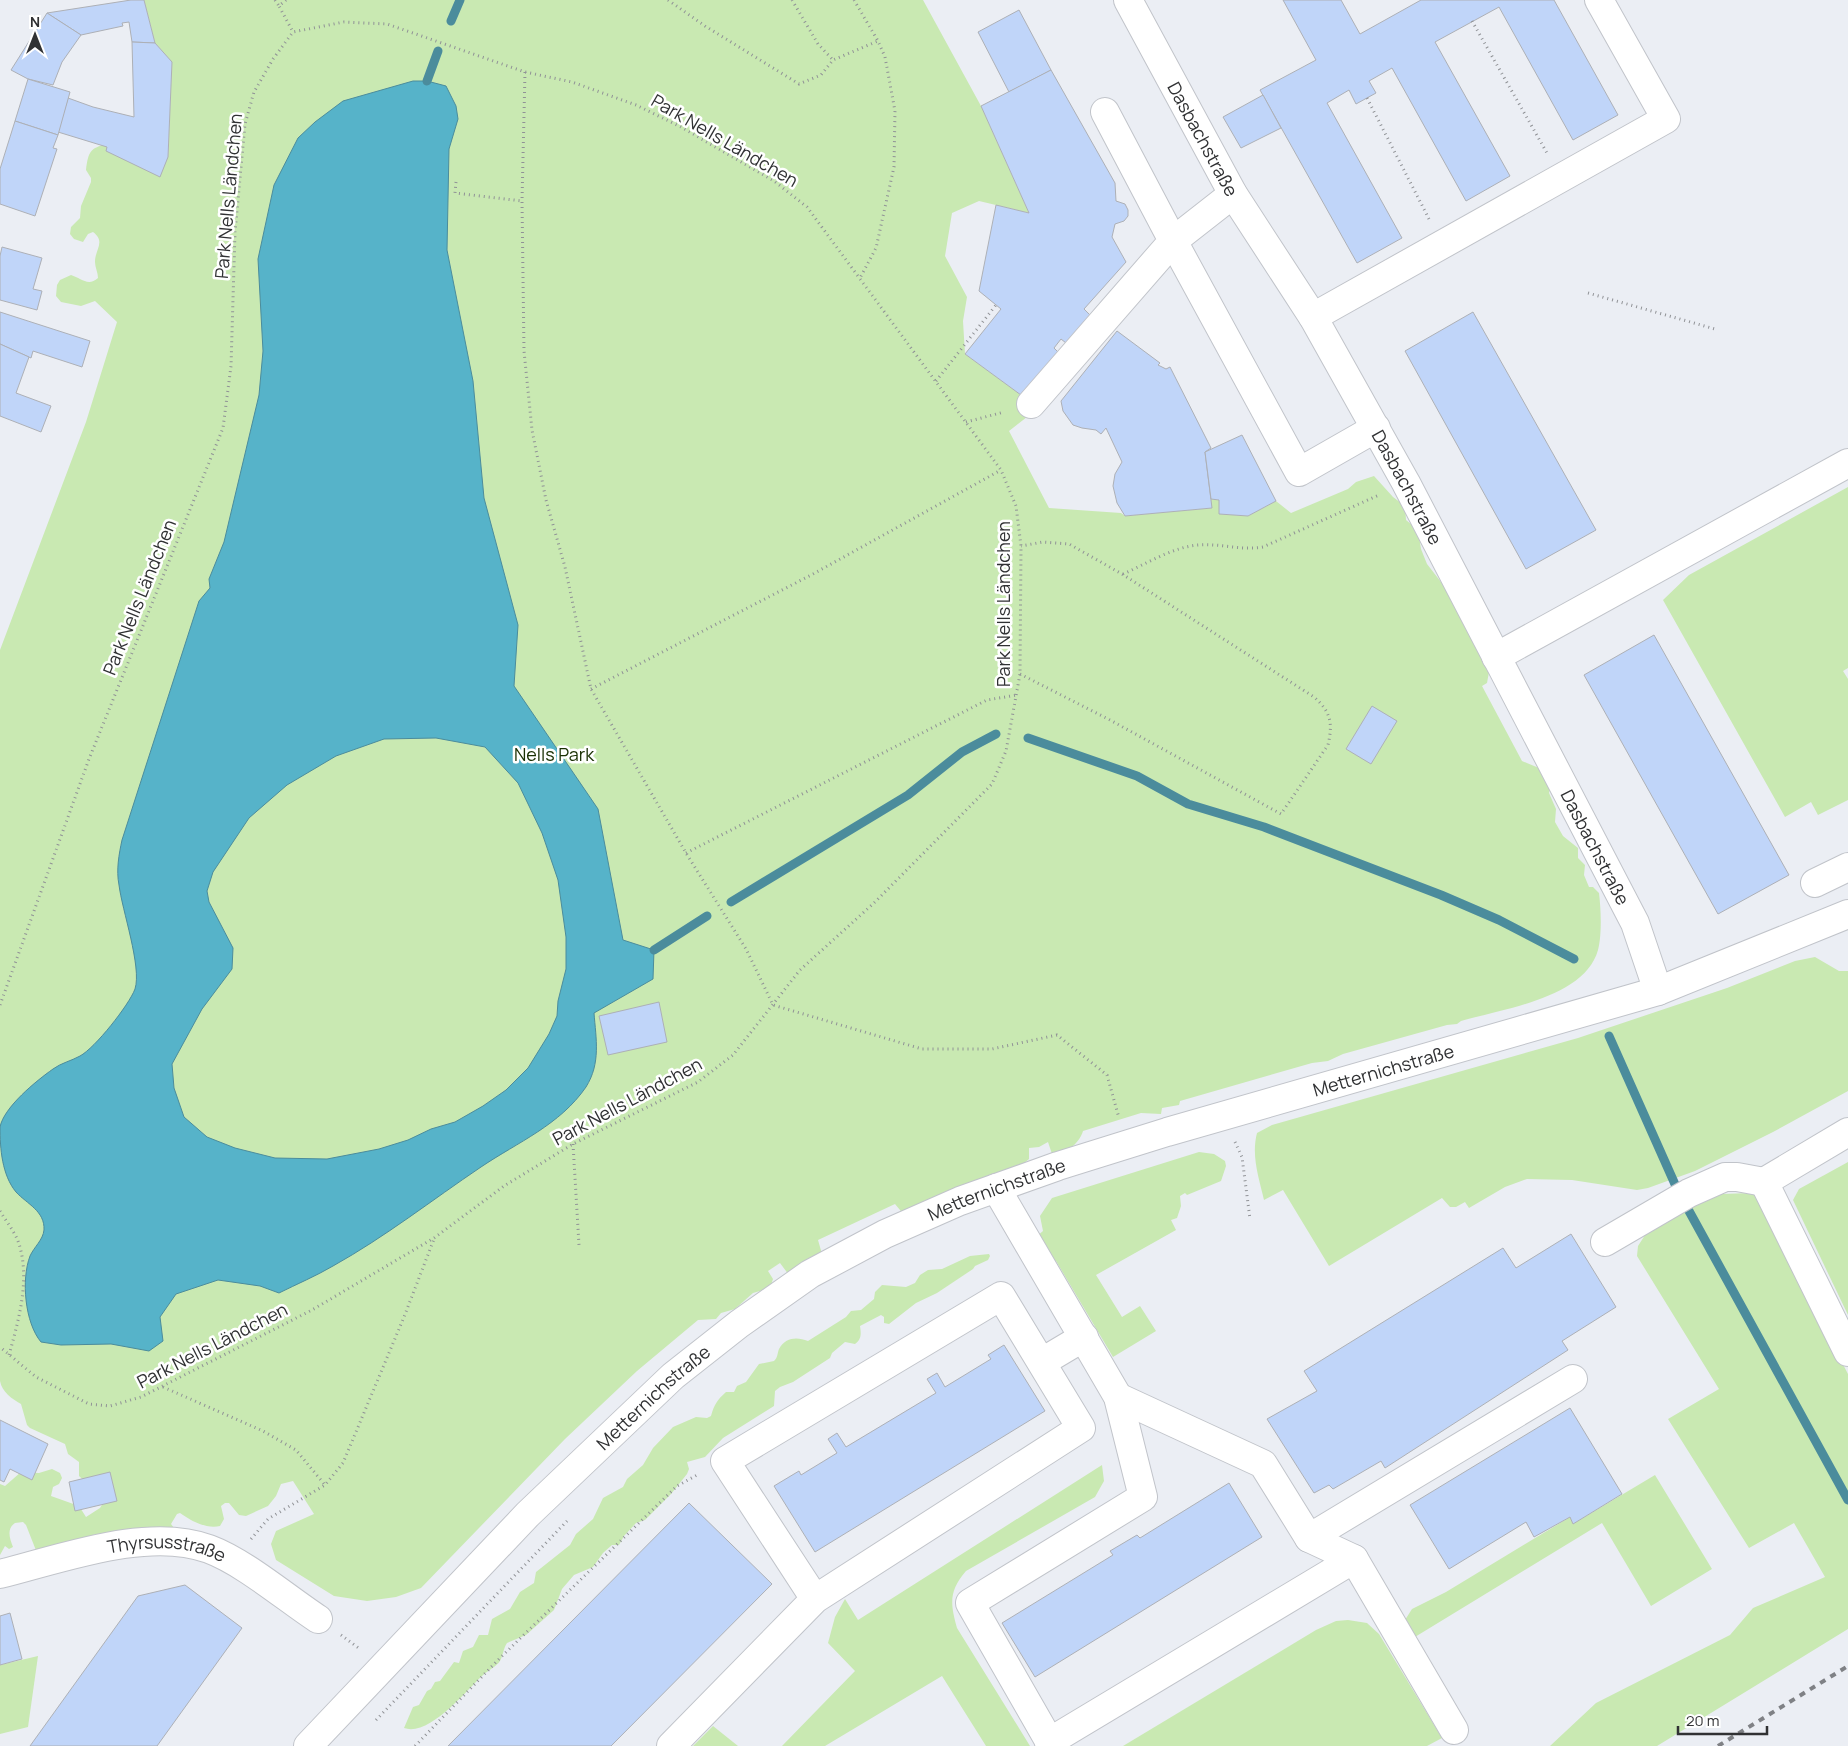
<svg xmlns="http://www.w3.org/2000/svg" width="1848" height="1746" font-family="Manrope,sans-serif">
	<rect width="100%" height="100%" fill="#ebeef4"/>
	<!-- green -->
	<g fill="#c9e9b2">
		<path d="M 144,0 L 923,0 L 981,106 L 1029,213 L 979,201 L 952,213 L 945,256 L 967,297 L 963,321 L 965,354 L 1025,398 L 1036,410 L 1009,431 L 1049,508 L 1121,513 L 1125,516 L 1211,508 L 1211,499 L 1219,500 L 1220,514 L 1248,516 L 1276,501 L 1291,513 L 1348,489 L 1356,482 L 1374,476 L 1393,497 L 1405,506 L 1406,520 L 1418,530 L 1421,549 L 1427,564 L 1448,591 L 1489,672 L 1487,683 L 1482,686 L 1522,761 L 1539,768 L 1551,785 L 1549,793 L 1556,809 L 1555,822 L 1563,836 L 1578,848 L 1578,858 L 1585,865 L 1584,875 L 1589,887 L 1593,887 L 1599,893 C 1601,909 1602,935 1598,950 C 1585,998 1502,1009 1461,1021 L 1457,1024 L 1447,1025 L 1343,1054 L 1328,1061 L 1312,1063 L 1180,1101 L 1179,1105 L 1162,1108 L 1161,1114 L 1141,1113 L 1083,1131 C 1079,1144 1066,1154 1052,1154 L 1048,1142 L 1039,1147 L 1029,1148 L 1029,1159 L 1023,1164 L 948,1191 L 937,1199 L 905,1216 L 895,1204 L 818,1240 L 822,1254 L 792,1279 L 780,1263 L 768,1271 L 773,1279 L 770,1288 L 753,1293 L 735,1309 L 721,1313 L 716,1319 L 698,1320 L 637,1371 L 565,1439 L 421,1588 L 396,1597 L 367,1601 L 334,1596 L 276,1560 L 271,1544 L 276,1531 L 314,1514 L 293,1481 L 281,1484 L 276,1496 L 268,1506 L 246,1516 L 239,1515 L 229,1503 L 225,1503 L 221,1506 L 224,1519 L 220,1526 C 206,1529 191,1521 180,1513 L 177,1514 L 171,1524 L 174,1528 L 169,1531 L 105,1535 L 96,1534 L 37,1553 L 26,1525 L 23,1522 L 15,1523 C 6,1529 10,1539 13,1547 L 9,1549 L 5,1546 L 0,1555 L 0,1484 L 5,1486 L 21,1472 L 39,1473 L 52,1469 L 60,1473 L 62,1478 L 59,1484 L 53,1487 L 51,1496 L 79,1506 L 86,1517 L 100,1508 L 105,1500 L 79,1476 L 79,1462 L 68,1454 L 65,1444 L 30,1428 L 27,1425 L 21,1404 C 12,1399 2,1392 0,1381 L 0,650 L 86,422 L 117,322 L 95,301 L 81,306 L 61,302 L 56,296 L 57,285 L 60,280 L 71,275 C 81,278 88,287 98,278 C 98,273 95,267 95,262 C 95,249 106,242 93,232 L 88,234 L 83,242 L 74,239 L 70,234 L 71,227 L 80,218 L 81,206 L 91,182 L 91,178 L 86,170 C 88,155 89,148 104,145 L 168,157 L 172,62 L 155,43 Z"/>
		<polygon points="1848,487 1848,668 1843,671 1848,679 1848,800 1818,815 1811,802 1785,817 1663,600 1689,575"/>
		<path d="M 1815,957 L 1839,971 L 1848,971 L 1848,1091 L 1773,1132 L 1695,1171 L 1648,1188 L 1637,1190 L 1572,1180 L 1527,1179 L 1505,1187 L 1469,1208 L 1465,1202 L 1456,1207 L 1450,1207 L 1442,1198 L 1329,1266 L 1283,1190 L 1264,1200 C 1259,1178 1251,1156 1257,1133 L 1272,1125 L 1578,1038 L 1727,988 L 1795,961 Z"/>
		<polygon points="1199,1152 1214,1154 1225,1161 1226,1166 1221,1181 1187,1195 1185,1193 1180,1196 1181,1206 1177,1218 1171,1220 1176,1230 1096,1275 1122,1317 1140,1306 1156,1331 1113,1357 1056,1261 1052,1263 1036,1237 1043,1231 1040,1216 1052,1198"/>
		<polygon points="1848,1162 1848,1315 1793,1200 1799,1189"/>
		<polygon points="1751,1193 1759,1197 1780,1244 1848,1374 1848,1629 1657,1746 1550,1746 1596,1703 1730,1635 1753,1608 1825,1577 1794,1523 1749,1548 1668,1419 1719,1389 1637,1256 1638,1246 1647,1232 1701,1201 1722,1194"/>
		<path d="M 989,1254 L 990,1256 L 988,1260 L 975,1266 L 973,1269 L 937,1293 L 916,1303 L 889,1324 L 884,1323 L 884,1317 L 881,1315 L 860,1326 C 861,1333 862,1339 855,1344 L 845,1342 L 832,1353 L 830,1358 L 793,1382 L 780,1387 L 775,1391 L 774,1406 L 723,1438 L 705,1457 L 687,1462 L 689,1469 L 687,1474 L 671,1494 L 645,1520 L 636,1523 L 624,1536 L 619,1545 L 612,1545 L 603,1553 L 593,1567 L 574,1575 L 562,1589 L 554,1610 L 526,1635 L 507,1643 C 503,1649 503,1656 500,1661 C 497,1666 487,1671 482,1676 C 466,1691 429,1737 404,1728 L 413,1707 L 419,1705 L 427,1691 L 431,1689 L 435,1682 L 440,1681 L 454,1662 L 459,1663 L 463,1651 L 473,1647 L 479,1635 L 488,1635 L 492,1619 L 510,1609 L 520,1592 L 534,1583 L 536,1572 L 570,1545 L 576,1534 L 593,1519 L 603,1498 L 623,1487 L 627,1479 L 643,1465 L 653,1448 L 673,1427 L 696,1417 L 707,1418 L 711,1416 C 714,1405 717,1400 726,1392 L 734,1392 L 737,1386 L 746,1382 L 759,1364 L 774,1361 C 778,1357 777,1354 779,1349 C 786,1337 797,1337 808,1341 L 846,1317 L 851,1311 L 861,1310 L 874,1299 L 875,1292 L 882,1285 L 906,1287 L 915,1283 L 920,1275 L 928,1270 L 942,1269 L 970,1256 Z"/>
		<path d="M 1102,1465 L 1104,1481 L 1095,1497 L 966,1571 C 949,1591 950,1603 957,1628 L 1030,1746 L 986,1746 L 942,1676 L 825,1746 L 782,1746 L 855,1671 L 828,1643 L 835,1617 L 845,1599 L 858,1620 Z"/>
		<polygon points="1655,1475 1712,1569 1651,1606 1602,1523 1410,1640 1405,1620 1412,1609 1446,1592 1570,1517 1573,1524"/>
		<polygon points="1348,1620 1367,1623 1379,1634 1442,1738 1427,1746 1123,1746 1316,1630 1336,1621"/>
		<polygon points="38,1656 28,1727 0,1734 0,1665"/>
		<polygon points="713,1726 738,1746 693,1746"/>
	</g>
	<!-- water -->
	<path fill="#56b3c9" stroke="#4b8c9c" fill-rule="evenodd" d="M 413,81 L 427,81 L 446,86 L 456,106 L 458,119 L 449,149 L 447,250 L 473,381 L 484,498 L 518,625 L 514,686 L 598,809 L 623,940 L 654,950 L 653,979 L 594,1013 C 596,1039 601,1063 586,1087 C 560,1125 518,1142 481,1167 C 432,1200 385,1237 333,1266 C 316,1276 297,1284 279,1293 L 260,1286 L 218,1280 L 176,1294 L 160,1317 L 163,1341 L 149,1351 L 111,1344 L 61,1345 L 41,1342 C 25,1323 21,1280 30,1256 C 34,1247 43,1240 44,1230 C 45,1211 27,1204 16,1192 C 2,1175 0,1149 0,1127 C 4,1107 36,1081 53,1069 C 61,1063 71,1061 80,1056 C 95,1048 129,1005 135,989 C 142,967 122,910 119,885 C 116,870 119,854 122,840 L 199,601 L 210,588 L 209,579 L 224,542 L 259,395 L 263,351 L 258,259 L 274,185 L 298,138 L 315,122 L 343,101 ZM 436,738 L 485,747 L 518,783 L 542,833 L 558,880 L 566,937 L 566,969 L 558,1001 L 557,1016 L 549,1034 L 528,1068 L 506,1090 L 483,1106 L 455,1122 L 431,1129 L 408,1140 L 379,1149 L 327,1159 L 275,1158 L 235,1148 L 207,1137 L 184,1117 L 174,1088 L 172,1064 L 202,1009 L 232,969 L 233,948 L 209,902 L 207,891 L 213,872 L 249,818 L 287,785 L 336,756 L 384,739 Z"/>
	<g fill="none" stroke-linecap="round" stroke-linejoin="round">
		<!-- stream -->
		<g stroke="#4b8c9c" stroke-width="9">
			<polyline points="451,21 460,0"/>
			<polyline points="427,81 438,51"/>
			<polyline points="1028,738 1137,776 1188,804 1264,827 1441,895 1499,920 1574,959"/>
			<polyline points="731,902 908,795 962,752 996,734"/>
			<polyline points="654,950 707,916"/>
			<polyline points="1609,1036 1678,1191"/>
			<polyline points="1689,1211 1848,1500"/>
		</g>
	</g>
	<!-- building -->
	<g fill="#c0d5f9" stroke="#adb0b6">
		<polygon points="131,0 144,0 155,43 132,42 129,22 122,23 123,26 81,35 47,13"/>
		<polygon points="1283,0 1341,0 1360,34 1421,0 1554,0 1618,115 1573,140 1499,7 1435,42 1510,176 1466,201 1392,68 1369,81 1376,93 1356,104 1349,90 1327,103 1402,238 1357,263 1260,90 1316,60"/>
		<polygon points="1019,10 1051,70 1009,92 978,32"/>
		<polygon points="47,13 81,35 62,62 53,85 28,79 11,70"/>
		<polygon points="132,42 155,43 172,62 168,157 160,177 106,151 107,147 58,132 68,98 93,107 134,117"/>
		<polygon points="1051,70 1115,183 1116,201 1125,204 1128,210 1128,216 1124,221 1115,224 1112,237 1126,262 1084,309 1090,315 1066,343 1061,339 1054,348 1061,355 1025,398 965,354 1001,309 979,291 996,205 1029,213 981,106"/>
		<polygon points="28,79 70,92 58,135 15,121"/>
		<polygon points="1263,95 1281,128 1241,148 1223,117"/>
		<polygon points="15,121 58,135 53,148 57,149 35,216 0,204 0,169"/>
		<polygon points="2,247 42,258 33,289 42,291 37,310 0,300 0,256"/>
		<polygon points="0,312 90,341 82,367 33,351 31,358 0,344"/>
		<polygon points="1473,312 1596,530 1526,569 1405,351"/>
		<polygon points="1117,331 1160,363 1158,365 1166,369 1170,367 1211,448 1205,452 1212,508 1125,516 1117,503 1113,486 1115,474 1122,462 1106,428 1101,434 1096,430 1082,428 1073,425 1063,411 1061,401"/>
		<polygon points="0,344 29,357 16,393 51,406 41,432 0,416"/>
		<polygon points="1242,435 1276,501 1248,516 1219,514 1219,500 1211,499 1205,452"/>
		<polygon points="1654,635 1789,875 1718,914 1584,675"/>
		<polygon points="1372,706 1397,721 1371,764 1346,749"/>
		<polygon points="659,1002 667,1042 608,1055 599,1016"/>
		<polygon points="1571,1234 1616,1307 1562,1341 1568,1350 1385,1468 1381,1461 1333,1489 1329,1485 1314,1493 1267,1419 1317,1391 1304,1371 1503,1248 1516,1268"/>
		<polygon points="1004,1345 1045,1411 815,1552 774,1486 799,1471 801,1475 837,1453 828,1439 837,1433 846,1447 936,1393 927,1379 937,1373 945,1387 991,1359 988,1355"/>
		<polygon points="1570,1408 1622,1494 1573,1524 1570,1517 1534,1537 1526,1522 1449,1569 1410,1505"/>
		<polygon points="0,1420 48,1444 32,1480 10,1469 4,1482 0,1480"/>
		<polygon points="110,1472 117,1501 75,1511 69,1482"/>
		<polygon points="1229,1483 1262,1537 1035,1677 1002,1623 1113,1555 1110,1551 1137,1535 1140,1538"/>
		<polygon points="689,1503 772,1584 611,1746 448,1746"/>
		<polygon points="185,1585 242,1628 157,1746 30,1746 138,1596"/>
		<polygon points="10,1613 22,1659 0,1665 0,1616"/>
	</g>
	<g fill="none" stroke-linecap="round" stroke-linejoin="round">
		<defs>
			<g id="minor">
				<path id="s1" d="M 1128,0 L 1233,194 L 1313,317 L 1406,483 L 1635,923 L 1658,991"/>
				<polyline points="1233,194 1173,241 1299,472 1376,428"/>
				<polyline points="1313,317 1666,119 1599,0"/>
				<polyline points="1031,404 1173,241 1105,112"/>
				<polyline points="1496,657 1848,463"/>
				<polyline points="1815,883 1848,867"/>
				<polyline points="1848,1132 1764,1182 1848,1352"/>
				<polyline points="996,1188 1118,1397 1143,1497 970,1603 1052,1746"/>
				<polyline points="1605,1242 1689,1193 1725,1177 1737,1177 1764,1182"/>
				<polyline points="1042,1362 1084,1337"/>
				<polyline points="1118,1397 1263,1464 1309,1538 1573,1379"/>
				<polyline points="1354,1559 1454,1730"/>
				<path id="s2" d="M 0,1574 C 61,1559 148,1526 209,1549 C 244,1562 286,1598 318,1619"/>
				<polyline points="1049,1742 1354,1559 1309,1538"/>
				<path id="s3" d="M 308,1746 L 528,1514 L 673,1376 L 739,1324 L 810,1274 L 885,1234 L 960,1201 L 1058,1166 L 1167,1132 L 1658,991 L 1848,914"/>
				<polyline points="671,1746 815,1599 1081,1428 1001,1296 725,1461 815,1599"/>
			</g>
		</defs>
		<!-- minor casing -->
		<use href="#minor" stroke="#c1c4ca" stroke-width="30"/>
		<!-- path -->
		<g stroke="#909296" stroke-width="3" stroke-dasharray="1 4" stroke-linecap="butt">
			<polyline points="275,0 279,6"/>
			<polyline points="286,0 279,6 293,32"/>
			<polyline points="668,0 705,26 799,84 821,75 833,60 878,41 885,57 895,111 894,167 876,248 860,278"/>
			<polyline points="792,0 818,44 833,60"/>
			<polyline points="854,0 878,41"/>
			<polyline points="1472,21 1547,153"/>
			<polyline points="525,72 522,201 524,351 532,430 546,500 565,567 591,689 686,853 746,949 773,1005 922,1049 992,1049 1057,1035 1107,1075 1119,1118"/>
			<polyline points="1367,98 1429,219"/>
			<polyline points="456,182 455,193 522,201"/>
			<polyline points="1588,293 1715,329"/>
			<polyline points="936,381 996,305"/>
			<polyline points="966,422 1004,412"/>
			<path d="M 1123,574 C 1146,564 1173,547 1198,545 C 1220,543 1241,551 1263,547 L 1379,495"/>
			<path d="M 1020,674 L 1110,720 L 1281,814 L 1328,745 C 1333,723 1331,712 1314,697 L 1122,574 L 1069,544 L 1043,542 L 1021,546"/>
			<polyline points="591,689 813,574 1001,470"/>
			<polyline points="686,853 987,700 1017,695"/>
			<polyline points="0,1005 89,759 223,428 231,366 235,232 245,124 254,92 273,59 293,32 344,22 387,24 525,72 572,82 636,105 681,127 774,181 807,207 1001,470 1016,506 1021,546 1020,674 1006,751 992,784 874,903 800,970 733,1055 698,1082 573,1144 504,1186 434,1238 312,1310 141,1397 110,1406 89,1404 36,1377 0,1347"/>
			<polyline points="1235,1142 1242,1157 1250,1219"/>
			<polyline points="573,1144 579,1245"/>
			<path d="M 0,1211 C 6,1221 14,1231 18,1241 C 31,1277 19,1319 9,1355"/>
			<polyline points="163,1387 263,1431 296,1450 325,1485"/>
			<polyline points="251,1539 268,1519 325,1485 343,1463 404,1317 434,1239"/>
			<polyline points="341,1635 360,1649"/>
			<polyline points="376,1720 567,1521"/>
			<polyline points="415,1746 500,1658 677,1486 699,1474"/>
		</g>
		<!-- minor -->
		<use href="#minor" stroke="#fff" stroke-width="28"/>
		<!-- rail -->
		<polyline stroke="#7f8185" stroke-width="4" stroke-dasharray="6 6" stroke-linecap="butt" points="1718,1746 1848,1666"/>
	</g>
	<g text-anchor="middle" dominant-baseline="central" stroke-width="5" stroke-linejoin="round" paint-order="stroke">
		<!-- street labels -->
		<g font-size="18" fill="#303133" stroke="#fff">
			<text stroke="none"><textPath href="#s1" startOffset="158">Dasbachstraße</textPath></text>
			<text transform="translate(725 140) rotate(30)">Park Nells Ländchen</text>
			<text transform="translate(228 196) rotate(-85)">Park Nells Ländchen</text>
			<text stroke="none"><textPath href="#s1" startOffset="562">Dasbachstraße</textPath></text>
			<text transform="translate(139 597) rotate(-68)">Park Nells Ländchen</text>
			<text transform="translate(1003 604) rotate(-90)">Park Nells Ländchen</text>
			<text stroke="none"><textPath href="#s1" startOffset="968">Dasbachstraße</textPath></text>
			<text stroke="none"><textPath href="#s3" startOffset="1301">Metternichstraße</textPath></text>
			<text transform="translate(627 1101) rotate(-28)">Park Nells Ländchen</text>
			<text stroke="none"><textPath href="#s3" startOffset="896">Metternichstraße</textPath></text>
			<text transform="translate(212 1345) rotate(-27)">Park Nells Ländchen</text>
			<text stroke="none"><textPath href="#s3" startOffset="491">Metternichstraße</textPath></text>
			<text stroke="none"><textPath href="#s2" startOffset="171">Thyrsusstraße</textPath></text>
		</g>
		<!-- park labels -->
		<g font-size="18" fill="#1a3003" stroke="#fff">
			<text x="554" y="754">Nells Park</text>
		</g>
	</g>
	<!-- north arrow -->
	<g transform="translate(35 35)" stroke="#ffffff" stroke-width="4" paint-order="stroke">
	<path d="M0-4L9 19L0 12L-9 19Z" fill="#303133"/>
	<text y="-8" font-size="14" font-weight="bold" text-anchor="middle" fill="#303133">N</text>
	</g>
	<!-- scale -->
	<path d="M1678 1726v8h89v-8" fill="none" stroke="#303133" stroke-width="2.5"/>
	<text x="1686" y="1726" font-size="15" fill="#303133" stroke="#ffffff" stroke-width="4" paint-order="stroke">20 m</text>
</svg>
